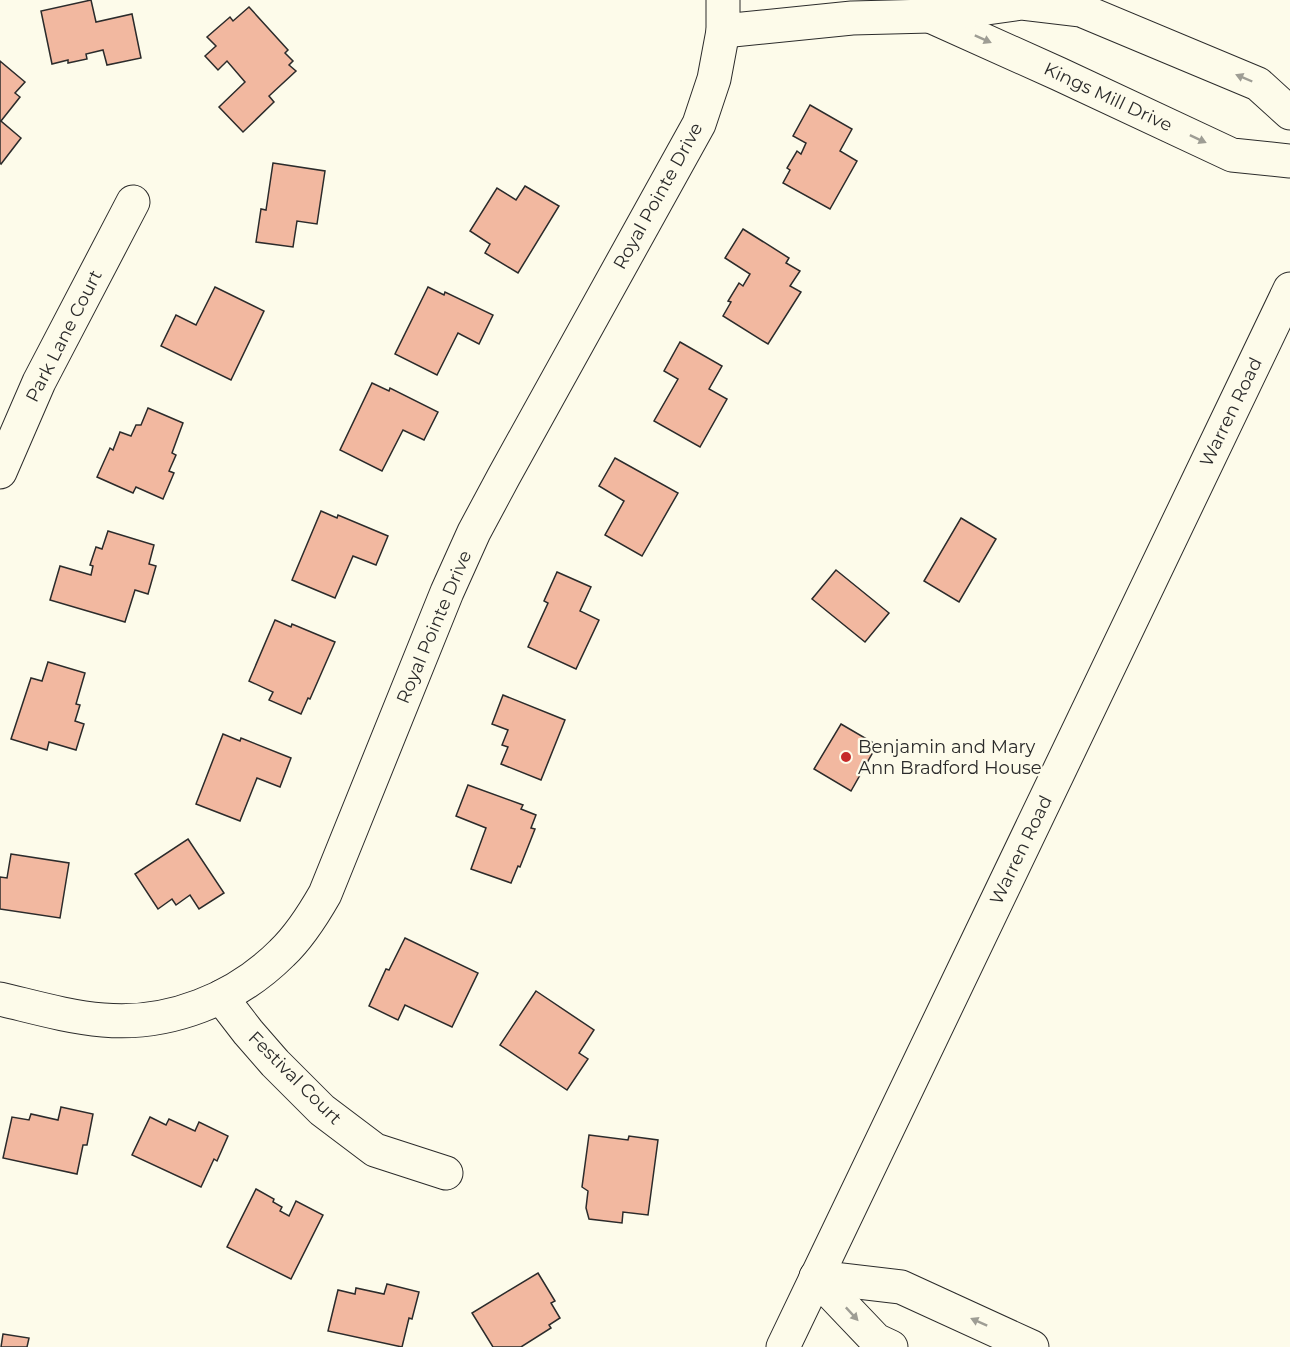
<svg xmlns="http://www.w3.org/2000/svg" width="1290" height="1347" font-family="Montserrat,sans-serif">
	<rect width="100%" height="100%" fill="#fdfbea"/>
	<!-- building -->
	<g fill="#f2b8a0" stroke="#2b2b2b" stroke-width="1.5">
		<polygon points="91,0 96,22 132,14 141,58 107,65 103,50 86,54 87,59 68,63 68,60 52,64 41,11"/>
		<polygon points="249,7 288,50 285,53 293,61 289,65 296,71 269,96 274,102 243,132 219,107 245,82 227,61 218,70 205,56 216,46 207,37 230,17 233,21"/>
		<polygon points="0,61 25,82 15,93 20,97 1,121 21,138 1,164 0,163"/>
		<polygon points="810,105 852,129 840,151 857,161 830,209 783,183 790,170 787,168 797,151 801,154 806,143 793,136"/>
		<polygon points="273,163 325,171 317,224 297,221 293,247 256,242 261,209 266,210"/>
		<polygon points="525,186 559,206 518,273 485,253 490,244 470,231 497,188 516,200"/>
		<polygon points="743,229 789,258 786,263 800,271 790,286 801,292 768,344 723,316 731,302 728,301 739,283 743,286 750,274 725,258"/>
		<polygon points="215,287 264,311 231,380 161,346 176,315 196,325"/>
		<polygon points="428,287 444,295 445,292 493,315 479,344 458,333 437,375 395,354"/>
		<polygon points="680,342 722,366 709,389 727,399 700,447 654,421 678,379 664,371"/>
		<polygon points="372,383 389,391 390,388 438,412 424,440 403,430 382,471 340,450"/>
		<polygon points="148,408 183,423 172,453 176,455 169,471 174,473 163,499 136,487 133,493 97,477 110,448 113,450 120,432 131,436 136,425 141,425"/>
		<polygon points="615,458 678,493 642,556 605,535 624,501 599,486"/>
		<polygon points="321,511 337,518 338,515 388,536 376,565 353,556 335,598 292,580"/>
		<polygon points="961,518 996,539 959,602 924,581"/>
		<polygon points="108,531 154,545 149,564 156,566 148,594 135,590 125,622 50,600 60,566 91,575 93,566 90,565 96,547 102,549"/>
		<polygon points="836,570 889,613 865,642 812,599"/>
		<polygon points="557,572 591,587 580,611 599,620 576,669 528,647 548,603 544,601"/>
		<polygon points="275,620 291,627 292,624 335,642 310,699 308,698 301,714 269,700 273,692 249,681"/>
		<polygon points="48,662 85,673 76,704 80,705 75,721 84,724 76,750 49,742 47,750 11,739 31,678 42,681"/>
		<polygon points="503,695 565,720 541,780 501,764 508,747 502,745 508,730 492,724"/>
		<polygon points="841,724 877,745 851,791 814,769"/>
		<polygon points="223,734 240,741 241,738 291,758 280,787 257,778 240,821 196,804"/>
		<polygon points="468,785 523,805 521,809 536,815 531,828 535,829 520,867 518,866 511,883 471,869 486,828 456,816"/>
		<polygon points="188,839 224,893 199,909 190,895 176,905 172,899 158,909 135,874"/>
		<polygon points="11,854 69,863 60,918 0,909 0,877 7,878"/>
		<polygon points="405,938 478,973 452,1027 405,1005 398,1020 369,1006 386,969 389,970"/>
		<polygon points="536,991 594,1030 579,1053 588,1059 567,1090 500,1045"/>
		<polygon points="61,1107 93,1114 87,1145 83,1145 77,1174 3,1158 12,1117 29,1120 31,1114 58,1120"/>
		<polygon points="150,1117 166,1125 169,1119 195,1131 199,1122 228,1136 217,1161 214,1159 201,1187 132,1155"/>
		<polygon points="589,1135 628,1140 629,1136 658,1140 648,1215 623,1212 622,1223 589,1219 586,1208 588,1191 582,1187"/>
		<polygon points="256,1189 274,1199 273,1202 282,1207 280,1211 289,1216 296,1201 323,1215 291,1279 227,1247"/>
		<polygon points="538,1273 555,1301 551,1303 560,1318 549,1325 551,1328 521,1347 493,1347 472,1313"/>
		<polygon points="387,1284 419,1292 412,1319 409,1318 402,1347 328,1331 338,1290 355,1294 356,1288 384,1294"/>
		<polygon points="3,1334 29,1338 27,1347 1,1347"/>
	</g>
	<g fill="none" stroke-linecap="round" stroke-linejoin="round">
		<defs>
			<g id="minor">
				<polyline points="930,16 1059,74 1232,155 1290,161"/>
				<polyline points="723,31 852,18 930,16 1022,3 1081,10 1258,84 1290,113"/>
				<polyline points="0,472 39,382 133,202"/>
				<polyline points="221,997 248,1032 275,1063 322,1110 375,1150 446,1173"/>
				<path d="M 0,999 C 34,1007 68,1017 103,1020 C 169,1026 236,999 282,953 C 300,936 313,915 325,894 L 447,592 L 474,532 L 504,476 L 699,124 L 714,79 L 723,31 L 723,0"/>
				<polyline points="816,1277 901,1287 1032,1347"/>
				<polyline points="816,1277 876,1340 891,1347"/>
				<polyline points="783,1347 1290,289"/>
			</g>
		</defs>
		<!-- minor casing -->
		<use href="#minor" stroke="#2b2b2b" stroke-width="35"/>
		<!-- minor -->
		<use href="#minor" stroke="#fdfbea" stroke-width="33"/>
	</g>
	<!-- one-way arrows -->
	<defs><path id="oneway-solid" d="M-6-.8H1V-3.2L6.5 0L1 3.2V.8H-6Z" transform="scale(1.5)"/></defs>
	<g fill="#9e9d94">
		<use href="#oneway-solid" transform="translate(983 39) rotate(24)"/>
		<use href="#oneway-solid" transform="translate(1244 78) rotate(-157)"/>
		<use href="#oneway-solid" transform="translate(1198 139) rotate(25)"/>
		<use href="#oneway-solid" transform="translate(852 1314) rotate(47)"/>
		<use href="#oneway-solid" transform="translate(979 1322) rotate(-156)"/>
	</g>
	<!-- markers -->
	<circle fill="#c62828" stroke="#fdfbea" stroke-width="2" cx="846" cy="757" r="6"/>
	<g text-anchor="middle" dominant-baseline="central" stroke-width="4.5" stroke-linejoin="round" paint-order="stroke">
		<!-- street labels -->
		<g font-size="18" fill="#2b2b2b" stroke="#fdfbea">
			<text transform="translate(1108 97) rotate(25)">Kings Mill Drive</text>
			<text transform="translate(658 196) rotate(-61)">Royal Pointe Drive</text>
			<text transform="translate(64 336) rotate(-63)">Park Lane Court</text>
			<text transform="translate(1231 412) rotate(-64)">Warren Road</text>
			<text transform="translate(434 627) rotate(-67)">Royal Pointe Drive</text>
			<text transform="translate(1021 850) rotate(-64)">Warren Road</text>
			<text transform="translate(295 1078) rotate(45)">Festival Court</text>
		</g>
		<!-- poi labels -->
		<g font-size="18" fill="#2b2b2b" stroke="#fdfbea" text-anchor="start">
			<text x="858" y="747">Benjamin and Mary<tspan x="858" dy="21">Ann Bradford House</tspan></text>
		</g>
	</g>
</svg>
